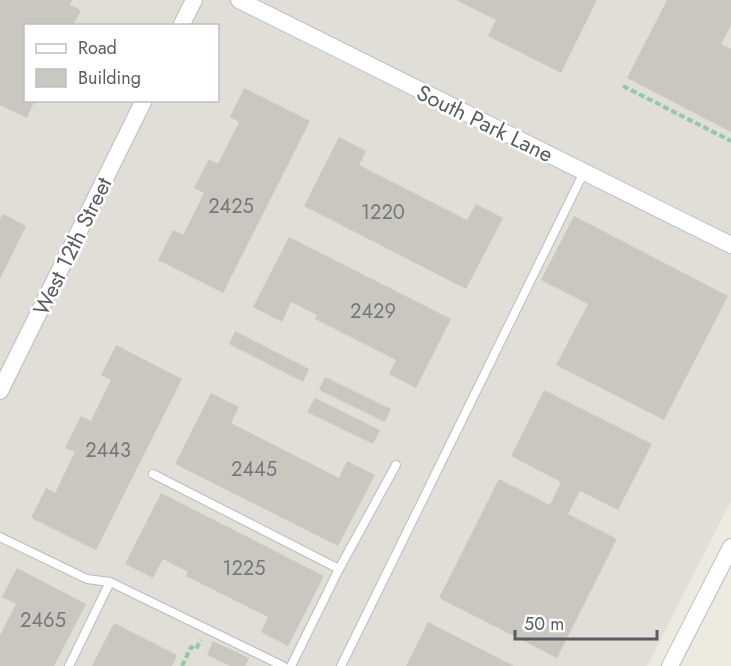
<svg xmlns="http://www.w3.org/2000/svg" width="731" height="666" font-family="Jost,sans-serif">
	<rect width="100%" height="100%" fill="#edebe0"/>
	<!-- industrial -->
	<path fill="#e1ded8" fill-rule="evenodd" d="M 0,0 L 731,0 L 731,501 L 647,666 L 0,666 ZM 26,26 L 218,26 L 218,100 L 26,100 Z"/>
	<!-- building -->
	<g fill="#cac7c0">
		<polygon points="0,0 72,0 70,5 81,10 73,26 26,26 26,100 35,100 27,118 0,105"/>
		<polygon points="456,0 597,0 561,73 488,36 496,20"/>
		<polygon points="667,0 731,0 731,25 721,44 731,49 731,132 627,78"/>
		<polygon points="244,88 310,121 223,293 158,260 173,230 183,235 204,193 194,188 209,159 218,164 239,122 230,117"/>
		<polygon points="339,137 366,151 359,165 467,220 476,204 503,218 466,289 304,206"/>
		<polygon points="3,214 26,226 0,279 0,220"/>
		<polygon points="574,216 728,296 664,420 556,365 588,304 541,280"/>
		<polygon points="289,237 451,319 416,388 389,374 396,360 315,319 317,315 291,302 282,322 253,307"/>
		<polygon points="235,331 309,369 303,382 229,344"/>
		<polygon points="116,345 182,379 96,550 31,518 46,488 55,493 75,452 65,448 81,416 91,421 111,380 101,375"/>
		<polygon points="325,377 391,409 385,422 319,390"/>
		<polygon points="544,390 652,444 618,510 580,491 568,514 617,539 557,658 439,598 499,479 550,505 561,482 511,456"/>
		<polygon points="211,393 239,407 231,423 339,478 347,461 375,475 338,546 175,464"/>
		<polygon points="315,398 380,430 373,444 307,412"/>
		<polygon points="161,493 324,576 288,646 261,632 268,617 186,576 188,572 163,559 153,578 125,564"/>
		<polygon points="17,568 86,604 54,666 0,666 0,635 16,604 2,597"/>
		<polygon points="428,622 514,666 406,666"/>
		<polygon points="114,623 177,655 172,666 92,666"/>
		<polygon points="213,641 249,658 245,666 230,666 207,655"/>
	</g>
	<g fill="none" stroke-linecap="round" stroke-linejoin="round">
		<defs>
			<g id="lane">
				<polyline points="153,474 339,569"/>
				<polyline points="0,537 87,579 110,582 283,666"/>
				<polyline points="69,666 110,582"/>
				<polyline points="291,666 339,569 396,465"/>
				<polyline points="341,666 584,172"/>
			</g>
			<g id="street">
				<polyline points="239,0 731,245"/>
				<polyline points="181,26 194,0"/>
				<polyline points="0,391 144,100"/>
				<polyline points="670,666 731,547"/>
			</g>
		</defs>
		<!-- lane casing -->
		<use href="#lane" stroke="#b9bbc1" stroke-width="10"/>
		<!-- street casing -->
		<use href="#street" stroke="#b9bbc1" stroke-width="18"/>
		<!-- path -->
		<g stroke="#93c8a4" stroke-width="4" stroke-dasharray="6 3" stroke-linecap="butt">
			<polyline points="623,86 731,141"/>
			<polyline points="182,666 191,647 196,649 201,640"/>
		</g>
		<!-- lane -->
		<use href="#lane" stroke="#fff" stroke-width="8"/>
		<!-- street -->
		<use href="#street" stroke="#fff" stroke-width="16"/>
	</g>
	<g text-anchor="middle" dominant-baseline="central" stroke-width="5" stroke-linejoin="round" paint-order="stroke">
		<!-- number labels -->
		<g font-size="20" fill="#75787a">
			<text x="231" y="206">2425</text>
			<text x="383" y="212">1220</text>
			<text x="373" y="311">2429</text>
			<text x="108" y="450">2443</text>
			<text x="254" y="469">2445</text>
			<text x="244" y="568">1225</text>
			<text x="43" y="620">2465</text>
		</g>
		<!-- street labels -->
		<g font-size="22" fill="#595d63" stroke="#fff">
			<text transform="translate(485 123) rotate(26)">South Park Lane</text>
			<text transform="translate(72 246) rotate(-64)">West 12th Street</text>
		</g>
	</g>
	<!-- legend -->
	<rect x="24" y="24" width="195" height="78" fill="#ffffff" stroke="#bdbec1" stroke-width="1.5"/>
	<rect x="36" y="44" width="30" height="9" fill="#ffffff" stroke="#bdbec1" stroke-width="1.5"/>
	<text x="78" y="54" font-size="18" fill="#595d63">Road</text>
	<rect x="36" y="69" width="30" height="18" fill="#cac7c0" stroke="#bdbec1" stroke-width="1.5"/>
	<text x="78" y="84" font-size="18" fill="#595d63">Building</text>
	<!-- scale -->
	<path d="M515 630v9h142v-9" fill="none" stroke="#595d63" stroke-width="3"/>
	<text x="524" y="630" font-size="18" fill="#595d63" stroke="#ffffff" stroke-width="4.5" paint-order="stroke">50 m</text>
</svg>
